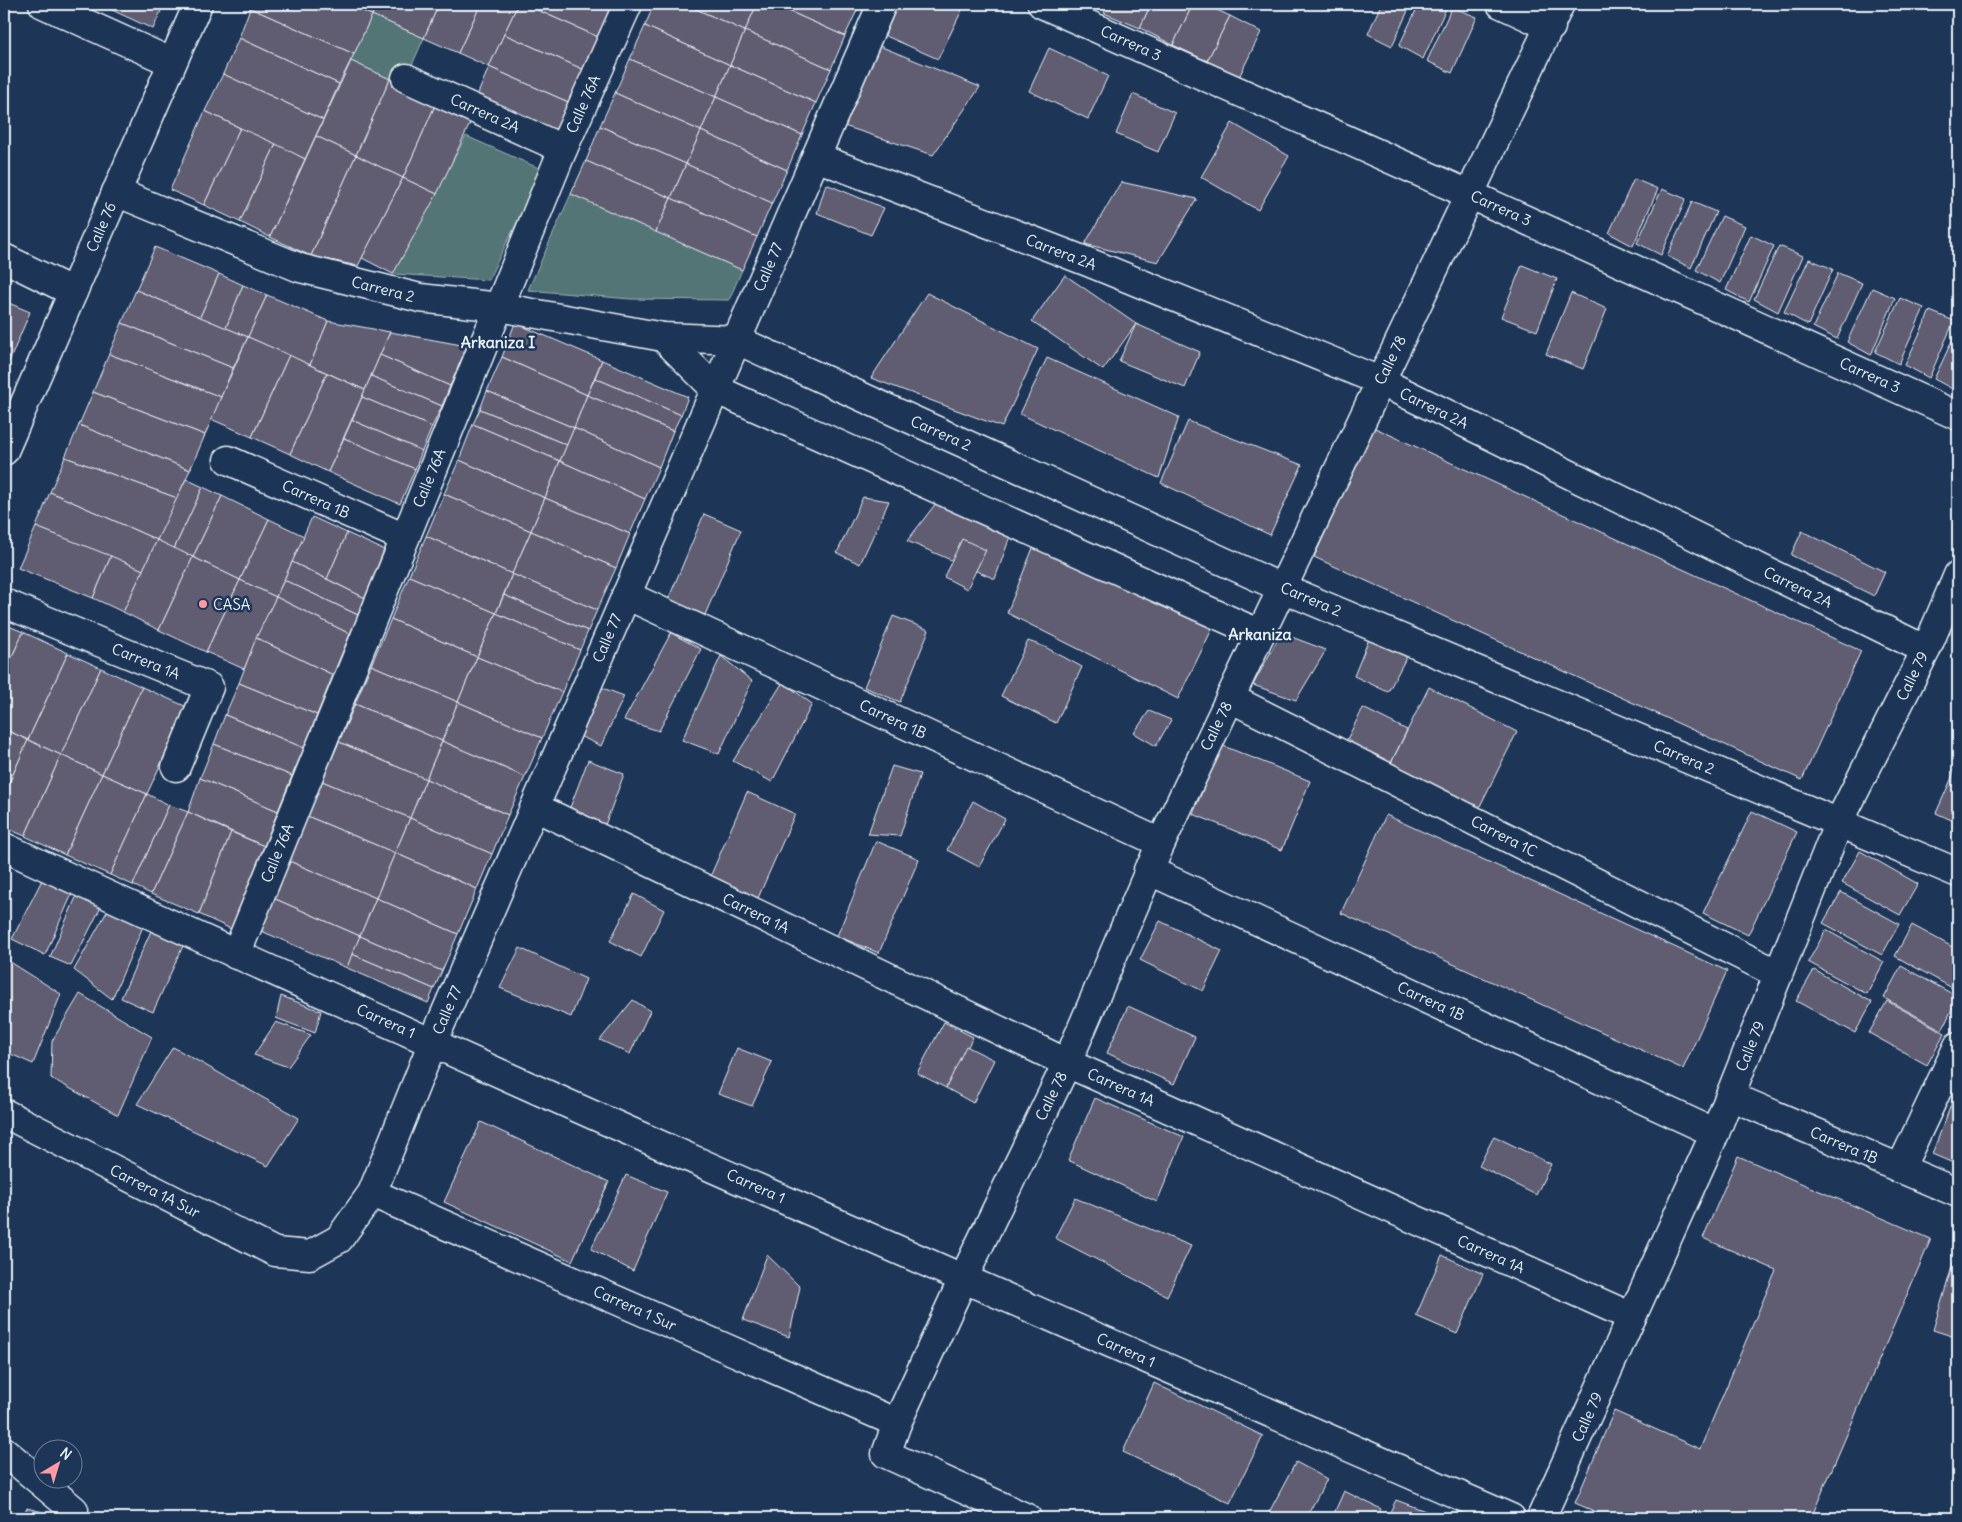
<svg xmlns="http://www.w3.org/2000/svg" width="1962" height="1522" font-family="Delius,sans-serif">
	<rect width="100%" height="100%" fill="#1d3557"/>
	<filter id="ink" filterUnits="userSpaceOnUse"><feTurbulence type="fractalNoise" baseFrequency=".02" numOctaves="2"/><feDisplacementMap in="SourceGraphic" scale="10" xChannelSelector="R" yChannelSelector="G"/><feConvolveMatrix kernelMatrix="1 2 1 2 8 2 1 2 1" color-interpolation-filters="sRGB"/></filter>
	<g filter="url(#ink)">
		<!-- green -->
		<g fill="#537575" stroke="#9eb3b6">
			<polygon points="372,15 424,38 403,85 351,61"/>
			<polygon points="466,136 543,170 488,280 393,274"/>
			<polygon points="571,194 742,270 729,300 630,299 528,290"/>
		</g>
		<!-- building -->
		<g fill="#615c71" stroke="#e8f1f8">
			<polygon points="99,4 164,4 153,29"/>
			<polygon points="252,4 347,4 372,15 354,54 250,8"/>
			<polygon points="347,4 377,4 372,15"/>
			<polygon points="377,4 439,4 424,38 372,15"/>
			<polygon points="439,4 481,4 458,53 424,38"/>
			<polygon points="481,4 518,4 489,67 458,53"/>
			<polygon points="518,4 524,4 603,39 589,72 504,34"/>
			<polygon points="524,4 619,4 603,39"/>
			<polygon points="654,4 685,4 745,31 730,65 645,26"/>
			<polygon points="685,4 757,4 745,31"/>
			<polygon points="757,4 773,4 845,36 831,69 745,31"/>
			<polygon points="773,4 860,4 845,36"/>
			<polygon points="889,4 965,4 938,59 877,32"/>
			<polygon points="1108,4 1151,4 1140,28 1104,13"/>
			<polygon points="1151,4 1193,4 1173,45 1140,28"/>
			<polygon points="1193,4 1204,4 1230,16 1207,61 1173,45"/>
			<polygon points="1381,4 1411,4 1392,46 1368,34"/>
			<polygon points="1419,4 1448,4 1423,59 1399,46"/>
			<polygon points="1452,7 1477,17 1452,73 1427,61"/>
			<polygon points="250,8 354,54 339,84 239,38"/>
			<polygon points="1230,16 1261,32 1239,77 1207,61"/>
			<polygon points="645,26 730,65 716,97 630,59"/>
			<polygon points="745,31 831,69 816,103 730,65"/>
			<polygon points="504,34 589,72 575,105 489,67"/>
			<polygon points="239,38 339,84 323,120 223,74"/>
			<polygon points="872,43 980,87 933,155 838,124"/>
			<polygon points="1049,48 1108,76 1088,119 1029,91"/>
			<polygon points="630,59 716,97 701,131 615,93"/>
			<polygon points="351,61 390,79 356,155 316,136"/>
			<polygon points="730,65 816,103 802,135 716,97"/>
			<polygon points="489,67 575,105 559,140 474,103"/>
			<polygon points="223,74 323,120 305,159 205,111"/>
			<polygon points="390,79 437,101 403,178 356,155"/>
			<polygon points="615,93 701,131 686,164 600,126"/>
			<polygon points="1133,94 1175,113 1158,152 1116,134"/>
			<polygon points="716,97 802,135 787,170 701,131"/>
			<polygon points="437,101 473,117 437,194 403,178"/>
			<polygon points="205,111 240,128 204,205 170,190"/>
			<polygon points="1232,123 1289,156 1258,210 1201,177"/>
			<polygon points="600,126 686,164 671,198 586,161"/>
			<polygon points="240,128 276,144 240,222 204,205"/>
			<polygon points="701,131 787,170 772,203 686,164"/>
			<polygon points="316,136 356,155 311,256 270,237"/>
			<polygon points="276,144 305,159 270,237 240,222"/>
			<polygon points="356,155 403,178 358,266 311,256"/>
			<polygon points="586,161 671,198 656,232 571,194"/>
			<polygon points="686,164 772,203 757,237 671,198"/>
			<polygon points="403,178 437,194 393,274 362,258"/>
			<polygon points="1634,179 1658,189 1633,246 1609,233"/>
			<polygon points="1121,182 1197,199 1158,262 1085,244"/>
			<polygon points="826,184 884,208 871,235 817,213"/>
			<polygon points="1662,189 1686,199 1661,255 1637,243"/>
			<polygon points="671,198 757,237 742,270 656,232"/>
			<polygon points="1692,202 1716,212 1691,268 1667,256"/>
			<polygon points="1722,216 1745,226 1720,283 1696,270"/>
			<polygon points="1751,235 1774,246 1749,302 1726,290"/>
			<polygon points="1779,246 1803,256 1778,312 1754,299"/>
			<polygon points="155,247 219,274 200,317 136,290"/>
			<polygon points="1809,259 1833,269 1808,325 1784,312"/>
			<polygon points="1522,265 1557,279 1537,331 1501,317"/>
			<polygon points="1838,273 1862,283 1837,339 1813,327"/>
			<polygon points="219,274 243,285 226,328 200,317"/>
			<polygon points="1065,275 1136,324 1103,370 1032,321"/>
			<polygon points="243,285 267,295 248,337 226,328"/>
			<polygon points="1872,288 1895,298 1871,355 1847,342"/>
			<polygon points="136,290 248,337 233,368 122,323"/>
			<polygon points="927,293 1038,349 1002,427 871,378"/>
			<polygon points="1571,293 1607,309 1583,369 1546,354"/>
			<polygon points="267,295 328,321 310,365 248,337"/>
			<polygon points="1900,298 1924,308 1899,364 1875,352"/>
			<polygon points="4,301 30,312 9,362 4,360"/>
			<polygon points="1930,311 1954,321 1929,378 1905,365"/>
			<polygon points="328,321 390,332 365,390 310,365"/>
			<polygon points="122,323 233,368 221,397 109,354"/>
			<polygon points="515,323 602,360 587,395 502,357"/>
			<polygon points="1136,324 1200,352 1185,388 1119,361"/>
			<polygon points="1958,328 1958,392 1934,379"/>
			<polygon points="390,332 467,346 450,386 380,355"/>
			<polygon points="248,337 289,355 252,437 211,419"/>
			<polygon points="109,354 221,397 205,435 93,392"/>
			<polygon points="289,355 327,373 290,454 252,437"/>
			<polygon points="380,355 450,386 442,406 371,376"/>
			<polygon points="502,357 587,395 574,428 487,391"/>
			<polygon points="1047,358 1179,417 1159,478 1020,414"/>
			<polygon points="602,360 688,397 681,415 595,378"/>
			<polygon points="327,373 365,390 328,472 290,454"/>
			<polygon points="371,376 442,406 432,427 362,397"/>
			<polygon points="595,378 681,415 673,431 587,395"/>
			<polygon points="487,391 574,428 567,445 480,409"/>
			<polygon points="93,392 205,435 190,470 79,425"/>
			<polygon points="587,395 673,431 659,467 574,428"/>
			<polygon points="362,397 432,427 422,451 352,420"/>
			<polygon points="480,409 567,445 560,461 473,424"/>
			<polygon points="352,420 422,451 415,469 344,438"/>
			<polygon points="1188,421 1302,465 1270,535 1161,483"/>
			<polygon points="473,424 560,461 545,498 459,460"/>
			<polygon points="79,425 190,470 177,498 65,457"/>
			<polygon points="1373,427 1861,651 1802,780 1314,557"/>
			<polygon points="574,428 659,467 645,499 560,461"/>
			<polygon points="344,438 415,469 400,504 328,472"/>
			<polygon points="65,457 177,498 168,521 157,540 50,492"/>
			<polygon points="459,460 545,498 531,531 444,494"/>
			<polygon points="560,461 645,499 630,534 545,498"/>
			<polygon points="186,479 203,487 174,549 157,540"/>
			<polygon points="203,487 222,496 193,557 174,549"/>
			<polygon points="50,492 157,540 143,570 36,527"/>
			<polygon points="444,494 531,531 512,574 426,536"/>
			<polygon points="222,496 269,519 240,580 193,557"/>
			<polygon points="863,497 889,501 860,564 837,553"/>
			<polygon points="545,498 630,534 616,568 531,531"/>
			<polygon points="940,498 1012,531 995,579 907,541"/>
			<polygon points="704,514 741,530 705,615 668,600"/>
			<polygon points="312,517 347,533 327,579 292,562"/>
			<polygon points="269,519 304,536 276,597 240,580"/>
			<polygon points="36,527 111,556 93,598 18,568"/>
			<polygon points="531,531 616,568 597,610 512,574"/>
			<polygon points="1802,531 1885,572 1874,596 1791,555"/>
			<polygon points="347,533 384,550 365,598 327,579"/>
			<polygon points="426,536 512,574 496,613 409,576"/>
			<polygon points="962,539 986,550 967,589 944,577"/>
			<polygon points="157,540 193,557 159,630 123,612"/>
			<polygon points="1035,543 1215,623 1178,699 1007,613"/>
			<polygon points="111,556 143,570 123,612 93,598"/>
			<polygon points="193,557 240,580 206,652 159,630"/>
			<polygon points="292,562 365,598 358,615 284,580"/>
			<polygon points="512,574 597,610 588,631 504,595"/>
			<polygon points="409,576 496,613 477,657 391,619"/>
			<polygon points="240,580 276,597 244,669 206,652"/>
			<polygon points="284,580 358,615 350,634 276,597"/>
			<polygon points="504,595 588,631 580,650 496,613"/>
			<polygon points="276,597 350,634 333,675 256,638"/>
			<polygon points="496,613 580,650 562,692 477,657"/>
			<polygon points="893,616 929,630 900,702 864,687"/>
			<polygon points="391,619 477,657 458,702 371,665"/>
			<polygon points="4,624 23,632 4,675"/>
			<polygon points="23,632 68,653 28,740 4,729 4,675"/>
			<polygon points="671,633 701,649 659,731 624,720"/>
			<polygon points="1281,633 1326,650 1296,700 1253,685"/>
			<polygon points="256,638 333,675 317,715 239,683"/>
			<polygon points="1369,639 1407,656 1388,692 1354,676"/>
			<polygon points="1028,641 1045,647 1082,667 1056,723 1001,696"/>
			<polygon points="68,653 101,668 61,755 28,740"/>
			<polygon points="721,656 752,681 719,754 682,740"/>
			<polygon points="477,657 562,692 542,738 458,702"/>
			<polygon points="371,665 458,702 442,741 355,704"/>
			<polygon points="101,668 142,687 102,774 61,755"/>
			<polygon points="783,682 812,704 772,782 733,761"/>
			<polygon points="239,683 317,715 304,748 225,715"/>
			<polygon points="592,684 624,696 601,746 569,731"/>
			<polygon points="142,687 187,707 147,794 102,774"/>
			<polygon points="1429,687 1517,732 1475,816 1387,771"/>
			<polygon points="458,702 542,738 525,777 442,741"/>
			<polygon points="355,704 442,741 426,779 339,742"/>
			<polygon points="1363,708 1407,730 1387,771 1342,749"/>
			<polygon points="1149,711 1171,720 1156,746 1134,733"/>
			<polygon points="225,715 304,748 292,776 214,744"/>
			<polygon points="4,729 28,740 4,795"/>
			<polygon points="28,740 61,755 25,836 4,827 4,795"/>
			<polygon points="442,741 525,777 508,815 426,779"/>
			<polygon points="339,742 426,779 410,818 322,781"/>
			<polygon points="214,744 292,776 278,811 200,778"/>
			<polygon points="1221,745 1310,781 1282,850 1193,814"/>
			<polygon points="61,755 102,774 65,855 25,836"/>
			<polygon points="588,760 624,774 602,833 566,818"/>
			<polygon points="1958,764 1958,823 1936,813"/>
			<polygon points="892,766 920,774 900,836 868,834"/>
			<polygon points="102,774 147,794 110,875 65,855"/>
			<polygon points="200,778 278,811 264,846 188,812"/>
			<polygon points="426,779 508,815 492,854 410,818"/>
			<polygon points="322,781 410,818 395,853 307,816"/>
			<polygon points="747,792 795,814 758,898 710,877"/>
			<polygon points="147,794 169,805 133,885 110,875"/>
			<polygon points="973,801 1005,819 979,867 947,850"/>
			<polygon points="169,805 188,812 151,894 133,885"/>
			<polygon points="1752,811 1797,832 1748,935 1703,913"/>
			<polygon points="188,812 231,832 199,914 151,894"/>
			<polygon points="1386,815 1727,971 1683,1069 1341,913"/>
			<polygon points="307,816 395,853 376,898 289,861"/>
			<polygon points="410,818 492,854 477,889 395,853"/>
			<polygon points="231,832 264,846 231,929 199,914"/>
			<polygon points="876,841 919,859 879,953 837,936"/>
			<polygon points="1860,851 1918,884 1900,915 1842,883"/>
			<polygon points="395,853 477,889 458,934 376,898"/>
			<polygon points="289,861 376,898 360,936 273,898"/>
			<polygon points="42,880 72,894 45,955 12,939"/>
			<polygon points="1841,892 1899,924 1882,955 1823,923"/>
			<polygon points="634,894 664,910 641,957 610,941"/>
			<polygon points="77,895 102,905 71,966 50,957"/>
			<polygon points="273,898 360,936 347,968 259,930"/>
			<polygon points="376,898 458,934 442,971 360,936"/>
			<polygon points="109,908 144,924 112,999 74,970"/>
			<polygon points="1160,921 1222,951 1203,991 1140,960"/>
			<polygon points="1912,925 1958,950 1958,980 1954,989 1895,956"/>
			<polygon points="1826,930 1884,962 1867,994 1808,962"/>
			<polygon points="151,931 183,946 153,1012 121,998"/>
			<polygon points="360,936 442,971 434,989 352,954"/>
			<polygon points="520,948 586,979 571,1017 500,988"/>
			<polygon points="352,954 434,989 428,1003 347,968"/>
			<polygon points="4,958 61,994 33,1064 4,1051"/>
			<polygon points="1901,966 1958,997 1942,1030 1884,998"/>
			<polygon points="1814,970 1872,1002 1855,1033 1796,1001"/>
			<polygon points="80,994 152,1037 118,1115 51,1078 52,1041"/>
			<polygon points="281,996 321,1011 315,1033 276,1018"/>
			<polygon points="633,1000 650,1011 630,1054 600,1040"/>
			<polygon points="1887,1001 1945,1033 1927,1065 1869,1033"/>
			<polygon points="1128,1006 1195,1037 1174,1084 1107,1053"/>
			<polygon points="276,1022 311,1035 288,1067 254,1055"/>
			<polygon points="944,1022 973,1037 946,1088 917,1073"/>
			<polygon points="966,1046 994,1060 973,1103 946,1088"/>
			<polygon points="173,1047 299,1118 268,1166 137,1104"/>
			<polygon points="737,1048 772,1062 752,1106 718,1094"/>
			<polygon points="1956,1092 1958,1093 1958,1165 1932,1154"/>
			<polygon points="1095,1098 1184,1137 1157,1202 1068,1160"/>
			<polygon points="481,1122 609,1182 572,1261 444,1202"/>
			<polygon points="1494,1136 1551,1164 1536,1195 1479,1166"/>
			<polygon points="1738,1156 1931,1239 1811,1518 1610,1518 1575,1503 1614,1411 1700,1449 1776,1270 1703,1238"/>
			<polygon points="626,1175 667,1192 633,1271 591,1249"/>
			<polygon points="1075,1198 1191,1246 1167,1296 1055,1238"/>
			<polygon points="1958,1247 1958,1338 1933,1330"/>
			<polygon points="767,1255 800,1287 789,1337 743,1320"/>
			<polygon points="1442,1255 1483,1274 1457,1334 1416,1316"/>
			<polygon points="1154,1383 1263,1436 1230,1503 1123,1452"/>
			<polygon points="1296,1462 1327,1479 1306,1518 1266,1518"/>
			<polygon points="1344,1491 1381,1509 1377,1518 1332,1518"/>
			<polygon points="1396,1500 1444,1518 1387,1518"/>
			<polygon points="27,1508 57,1516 55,1518 20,1518"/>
		</g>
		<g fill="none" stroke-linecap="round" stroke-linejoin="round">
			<defs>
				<g id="street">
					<polyline points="43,4 171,62"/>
					<polyline points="1042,4 1471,195 1958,416"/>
					<polyline points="1501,4 1551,27"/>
					<polyline points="406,78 563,149"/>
					<polyline points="816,157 1088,262 1380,381 1926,650"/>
					<polyline points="116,192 300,268 420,298 499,307 663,337 737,340 1282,588 1958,873"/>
					<polyline points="4,258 73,292"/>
					<polyline points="663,337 715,389 1260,634"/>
					<polyline points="4,451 198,4"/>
					<polyline points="228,460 405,538"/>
					<polyline points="626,595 1161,843"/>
					<polyline points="4,603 209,687 176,767"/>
					<polyline points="1230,698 1778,974"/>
					<polyline points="535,807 1067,1063 1632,1317"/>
					<polyline points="1148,870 1715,1133"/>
					<polyline points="236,955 563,149 628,4"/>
					<polyline points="1730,1096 1958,1193"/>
					<polyline points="4,1113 275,1252 310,1255 339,1239 372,1193 433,1042"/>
					<polyline points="1900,1169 1958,1046"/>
					<polyline points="372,1193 897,1423"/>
					<polyline points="4,1451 74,1510"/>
					<polyline points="1027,1518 886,1454 897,1423 963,1279 1067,1063 1161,843 1560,4"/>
					<polyline points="1541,1518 1715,1133 1839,822 1926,650 1958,575"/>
				</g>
				<g id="secondary">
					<path d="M 4,847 C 502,1079 1007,1298 1511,1518"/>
					<polyline points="433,1042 882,4"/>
				</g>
			</defs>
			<!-- street casing -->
			<use href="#street" stroke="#e8f1f8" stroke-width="31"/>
			<!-- secondary casing -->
			<use href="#secondary" stroke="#e8f1f8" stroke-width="31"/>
			<!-- street -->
			<use href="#street" stroke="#1d3557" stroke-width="28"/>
			<!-- secondary -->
			<use href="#secondary" stroke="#1d3557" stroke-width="28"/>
		</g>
	</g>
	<!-- markers -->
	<circle fill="#ff9aa2" stroke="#1d3557" stroke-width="2" cx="203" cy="604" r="5"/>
	<g text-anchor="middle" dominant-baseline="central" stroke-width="5" stroke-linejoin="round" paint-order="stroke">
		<!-- street labels -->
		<g font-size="15" fill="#e8f1f8" stroke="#1d3557">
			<text transform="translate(1131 43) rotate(24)">Carrera 3</text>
			<text transform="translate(583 104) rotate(-66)">Calle 76A</text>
			<text transform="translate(485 113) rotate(24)">Carrera 2A</text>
			<text transform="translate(1501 208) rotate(24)">Carrera 3</text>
			<text transform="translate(101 227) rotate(-67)">Calle 76</text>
			<text transform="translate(1061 252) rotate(21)">Carrera 2A</text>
			<text transform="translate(768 267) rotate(-67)">Calle 77</text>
			<text transform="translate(383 289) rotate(14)">Carrera 2</text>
			<text transform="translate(1390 360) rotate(-64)">Calle 78</text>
			<text transform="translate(1870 375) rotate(24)">Carrera 3</text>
			<text transform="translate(1434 408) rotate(26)">Carrera 2A</text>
			<text transform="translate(941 433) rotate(24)">Carrera 2</text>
			<text transform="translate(429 478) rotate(-68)">Calle 76A</text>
			<text transform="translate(316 499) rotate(24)">Carrera 1B</text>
			<text transform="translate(1798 587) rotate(26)">Carrera 2A</text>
			<text transform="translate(1311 599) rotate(23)">Carrera 2</text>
			<text transform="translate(607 638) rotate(-67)">Calle 77</text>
			<text transform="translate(146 661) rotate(22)">Carrera 1A</text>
			<text transform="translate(1912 676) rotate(-64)">Calle 79</text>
			<text transform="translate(893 719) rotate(25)">Carrera 1B</text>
			<text transform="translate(1216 726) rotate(-64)">Calle 78</text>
			<text transform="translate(1684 757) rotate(23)">Carrera 2</text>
			<text transform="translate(1504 836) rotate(27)">Carrera 1C</text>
			<text transform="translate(277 853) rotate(-68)">Calle 76A</text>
			<text transform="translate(756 913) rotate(26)">Carrera 1A</text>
			<text transform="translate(1431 1001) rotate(25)">Carrera 1B</text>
			<text transform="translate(447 1010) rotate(-67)">Calle 77</text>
			<text transform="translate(386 1021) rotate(24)">Carrera 1</text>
			<text transform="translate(1750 1046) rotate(-68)">Calle 79</text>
			<text transform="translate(1121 1087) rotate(24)">Carrera 1A</text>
			<text transform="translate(1051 1096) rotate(-64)">Calle 78</text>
			<text transform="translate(1844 1145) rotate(23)">Carrera 1B</text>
			<text transform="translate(756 1186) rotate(24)">Carrera 1</text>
			<text transform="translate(155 1191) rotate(27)">Carrera 1A Sur</text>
			<text transform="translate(1491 1254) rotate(24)">Carrera 1A</text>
			<text transform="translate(635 1308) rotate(24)">Carrera 1 Sur</text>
			<text transform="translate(1126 1350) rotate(24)">Carrera 1</text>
			<text transform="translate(1587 1417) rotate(-66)">Calle 79</text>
		</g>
		<!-- poi labels -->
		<g font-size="15" fill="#e8f1f8" stroke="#1d3557" text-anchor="start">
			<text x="213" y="604">CASA</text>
		</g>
		<!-- neighbourhood labels -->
		<g font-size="16" font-weight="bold" fill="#e8f1f8" stroke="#1d3557">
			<text x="498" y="342">Arkaniza I</text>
			<text x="1260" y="634">Arkaniza</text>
		</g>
	</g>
	<!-- margin -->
	<rect width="1962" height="1522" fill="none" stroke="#1d3557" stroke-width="20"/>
	<rect x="10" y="10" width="1942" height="1502" fill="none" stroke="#e8f1f8" stroke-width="2" filter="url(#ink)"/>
	<!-- north arrow -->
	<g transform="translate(58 1464) rotate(38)"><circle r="24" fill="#1d3557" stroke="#6e8097"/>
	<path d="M0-4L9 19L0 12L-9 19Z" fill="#ff9aa2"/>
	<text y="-8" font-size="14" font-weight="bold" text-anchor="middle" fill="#e8f1f8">N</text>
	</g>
</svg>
